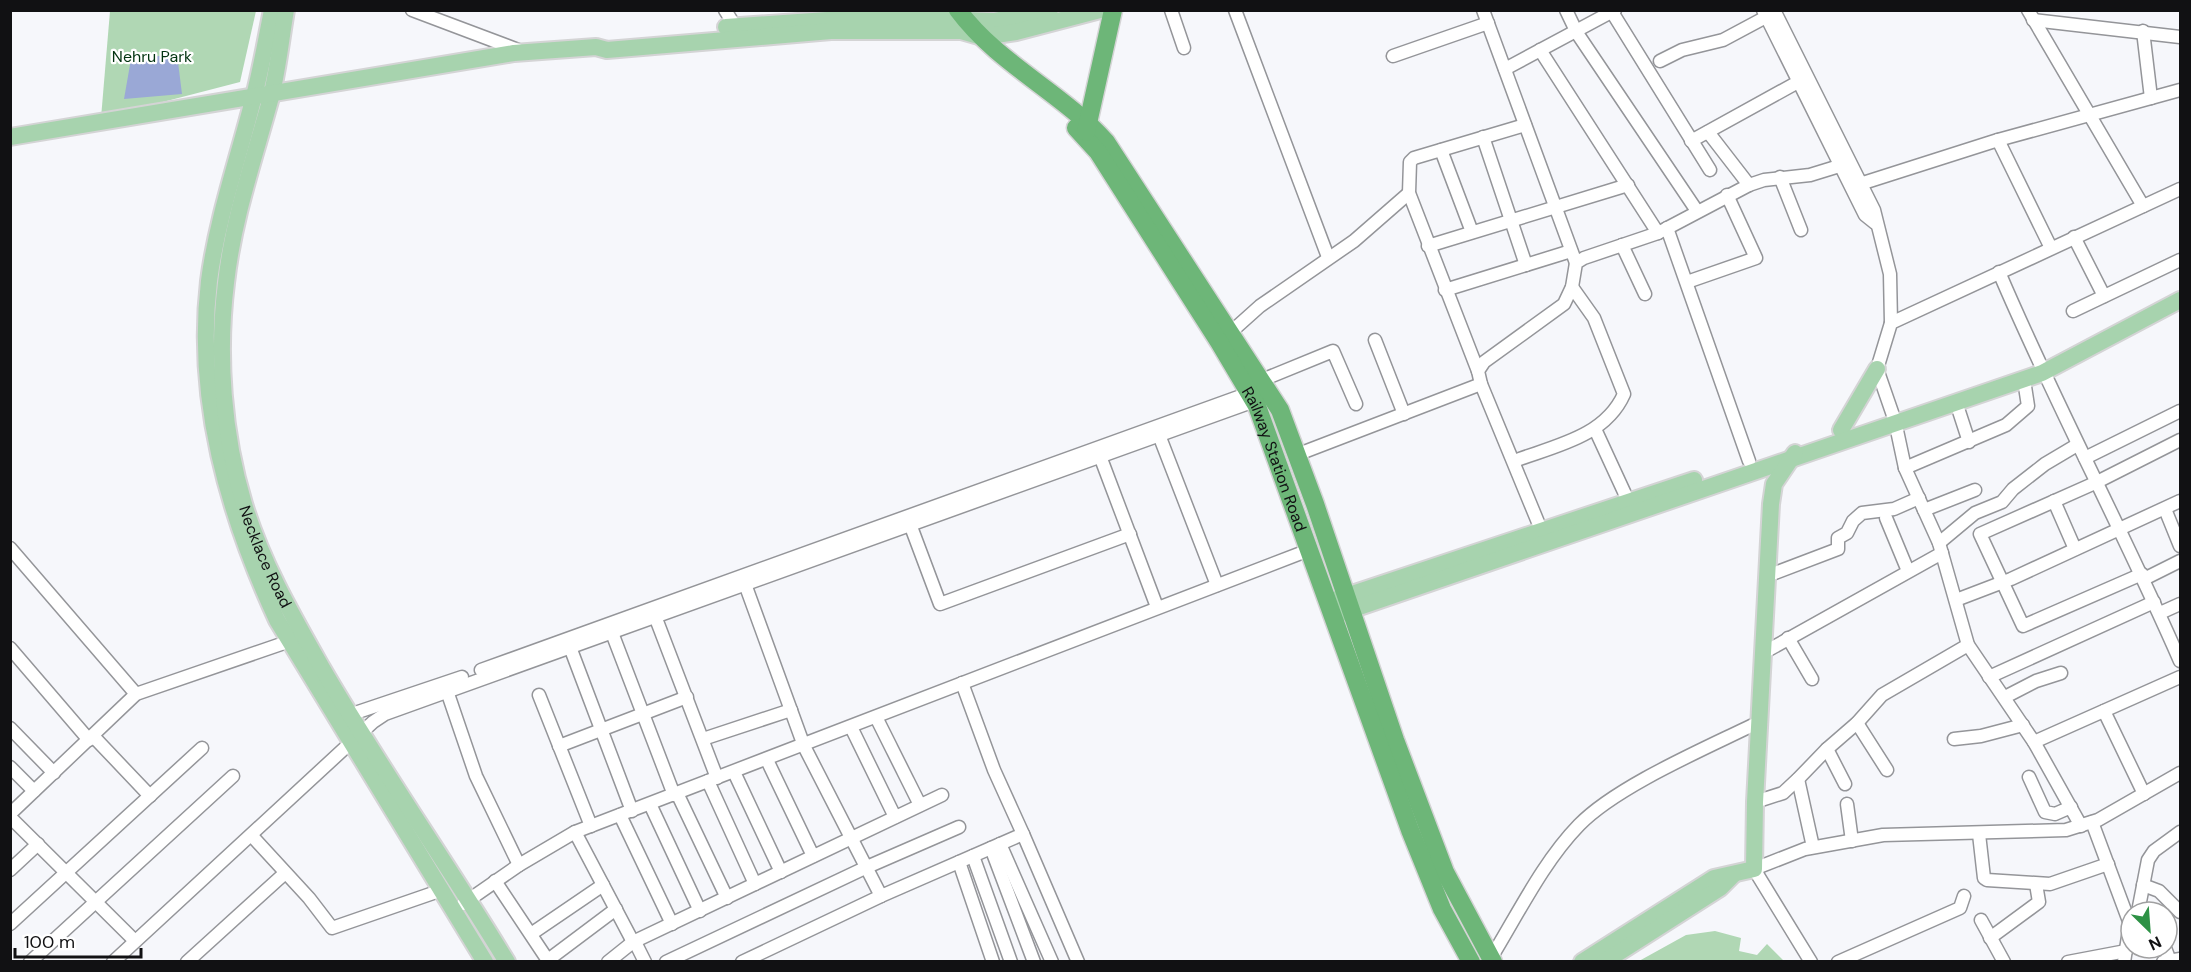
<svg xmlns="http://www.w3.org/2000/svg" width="2191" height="972" font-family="'DM Sans',sans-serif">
	<rect width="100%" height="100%" fill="#f6f7fb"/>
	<!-- green -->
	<g fill="#b0d7b4">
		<polygon points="110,11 256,11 240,82 101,118"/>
		<polygon points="1715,931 1741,938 1739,951 1757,955 1767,944 1784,961 1639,961 1686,935"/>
	</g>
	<!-- water -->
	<polygon fill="#9aa8d6" points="177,54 182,94 124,99 131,59"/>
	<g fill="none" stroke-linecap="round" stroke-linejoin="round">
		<defs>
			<g id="minor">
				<polyline points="412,10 521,51"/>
				<polyline points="725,10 735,26"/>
				<polyline points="1171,10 1184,48"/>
				<polyline points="1235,10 1328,257"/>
				<polyline points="1483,10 1576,263"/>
				<polyline points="1566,10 1577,33 1697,211"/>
				<polyline points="1763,10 1865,215 1875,223"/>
				<polyline points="1774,10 1874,210 1890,274 1891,323"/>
				<polyline points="2028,10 2143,206"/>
				<polyline points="1612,12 1710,170"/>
				<polyline points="2033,20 2180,37"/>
				<polyline points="2143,31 2151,98"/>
				<polyline points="1540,50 1658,233"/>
				<polyline points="1393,56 1488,23"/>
				<polyline points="1660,61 1682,50 1723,40 1766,17"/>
				<polyline points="1505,69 1615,10"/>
				<polyline points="1708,132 1749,185"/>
				<polyline points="1483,137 1526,265"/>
				<polyline points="1998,140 2051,248"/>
				<polyline points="1691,141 1798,82"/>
				<polyline points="1441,150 1472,232"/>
				<polyline points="1780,177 1801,230"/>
				<polyline points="1860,184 1998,140 2180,90"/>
				<polyline points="2180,189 1891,323 1877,369 1895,421 1905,468 1939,543 1968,645 2034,742 2180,677"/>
				<polyline points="1667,228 1749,461"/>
				<polyline points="2074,237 2104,296"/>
				<polyline points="1622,245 1645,294"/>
				<polyline points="1428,246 1628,185"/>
				<path d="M 1999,272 C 2055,404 2123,530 2180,661"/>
				<polyline points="1687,282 1756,258 1727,195"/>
				<polyline points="1445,290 1571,251"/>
				<polyline points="2073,311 2180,260"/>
				<polyline points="1231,332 1260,306 1354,241 1409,193"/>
				<polyline points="1375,340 1404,414"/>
				<polyline points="1478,371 1409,193 1410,162 1414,158 1525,125"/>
				<polyline points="1262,380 1333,351 1356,404"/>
				<polyline points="1956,402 1969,442"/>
				<polyline points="1595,429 1631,507"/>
				<polyline points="1159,435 1217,585"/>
				<polyline points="1296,455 1481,384"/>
				<polyline points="1100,456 1157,607"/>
				<polyline points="2085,458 2180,411"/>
				<path d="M 1514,461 C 1554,446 1605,437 1624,394 L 1594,318 L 1572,287"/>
				<polyline points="1905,468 2006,425 2028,406 2024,380"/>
				<polyline points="2054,501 2075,549"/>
				<polyline points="2165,509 2180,546"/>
				<polyline points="1924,510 1975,490"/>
				<polyline points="1886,518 1908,571"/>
				<polyline points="910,524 940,604 1130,534"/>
				<polyline points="1542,532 1481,384 1478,371 1484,362 1564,304 1572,287 1576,263 1584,258 1658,233 1749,185 1764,180 1810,175 1849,163"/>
				<polyline points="1939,543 1975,513 2002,502 2013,489 2045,464 2077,445"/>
				<polyline points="10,548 136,694"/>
				<polyline points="2142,574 2023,626 1980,534 2095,483 2180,440"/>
				<polyline points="1767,576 1838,549 1838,538 1847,533 1853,521 1862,513 1894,509 1919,498"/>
				<polyline points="2144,579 2180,561"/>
				<polyline points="1956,600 2011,579 2180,501"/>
				<polyline points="2160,613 2180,604"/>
				<polyline points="655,616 717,778"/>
				<polyline points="609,625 674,795"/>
				<polyline points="1788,638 1812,679"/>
				<polyline points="570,647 632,811"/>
				<polyline points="10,648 89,740"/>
				<polyline points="1763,653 1942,553"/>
				<polyline points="481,670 1255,391"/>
				<polyline points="1989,677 2154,602"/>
				<polyline points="447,691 476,776 519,865"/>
				<polyline points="539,695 591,826"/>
				<polyline points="2005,697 2036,681 2061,673"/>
				<polyline points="2104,711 2144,794"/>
				<polyline points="349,715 462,677"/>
				<polyline points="876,717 920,805"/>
				<polyline points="1857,723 1887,770"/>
				<polyline points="851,727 895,817"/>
				<polyline points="10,728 54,773"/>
				<polyline points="93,736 150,796"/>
				<polyline points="703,739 791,710"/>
				<polyline points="1954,739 1981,736 2023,725"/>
				<polyline points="2034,742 2081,826"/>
				<polyline points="559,746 687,697"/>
				<polyline points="1827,749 1845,784"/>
				<polyline points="767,760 813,856"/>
				<polyline points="10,767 34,791"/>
				<polyline points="734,772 781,872"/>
				<polyline points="2029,777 2045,812 2055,814 2071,807"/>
				<polyline points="1798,779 1813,847"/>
				<polyline points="708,781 755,884"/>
				<polyline points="677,793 727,898"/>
				<polyline points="1755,802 1783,793 1798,779 1827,749 1857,723 1882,695 1968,645"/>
				<polyline points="650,804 700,911"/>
				<polyline points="1847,804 1852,841"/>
				<polyline points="10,814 136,694 290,641"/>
				<polyline points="620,815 672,924"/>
				<polyline points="10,817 135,941"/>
				<polyline points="2092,822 2130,924 2124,962"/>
				<polyline points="575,832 633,942"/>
				<polyline points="1023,834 1078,962"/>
				<polyline points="1979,834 1984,878 1987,880 2050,884 2108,864"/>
				<polyline points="252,836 309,898 332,928 442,890"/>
				<polyline points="1000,844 1052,962"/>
				<polyline points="991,848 1034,962"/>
				<polyline points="973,856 1011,962"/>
				<polyline points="959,862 993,962"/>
				<polyline points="10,870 38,844"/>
				<polyline points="495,881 549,962"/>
				<polyline points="2143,885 2159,891 2180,912"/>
				<polyline points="881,896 1023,834 994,770 962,683"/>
				<polyline points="463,904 519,865 575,832 1309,550"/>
				<polyline points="2138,912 2148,860 2154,851 2180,832"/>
				<polyline points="1981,920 2004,962"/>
				<polyline points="10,924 202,748"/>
				<polyline points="531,934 603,885"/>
				<polyline points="1990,938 2039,902 2036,884"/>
				<polyline points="635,942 645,962"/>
				<polyline points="2165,948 2170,961"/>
				<path d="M 1491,958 C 1518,914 1543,862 1579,825 C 1618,785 1709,747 1761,721"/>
				<polyline points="548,960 616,909"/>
				<polyline points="30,962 233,776"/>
				<polyline points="113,962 373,722 385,714 1260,399"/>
				<polyline points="187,962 284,874"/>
				<polyline points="608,962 633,942 942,795"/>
				<polyline points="666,962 867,867 959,827"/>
				<polyline points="742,962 881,896 804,746 745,584"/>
				<polyline points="1811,962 1754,869 1805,849 1883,835 2066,830 2098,820 2180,773"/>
				<polyline points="1838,962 1960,908 1964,896"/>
				<polyline points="2068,962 2126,951"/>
				<polyline points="2163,962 2180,959"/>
			</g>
			<g id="major">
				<path d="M 272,10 C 266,40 261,70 253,100 C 238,159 217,219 209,281 C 195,399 228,514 277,620 L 485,962"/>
				<path id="s1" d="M 286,10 C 281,39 278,69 271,97 C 254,159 233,219 226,283 C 217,355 223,435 244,504 C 262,563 292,615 322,668 C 380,768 447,863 507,962"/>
				<polyline points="726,27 870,17 994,21 1050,10"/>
				<polyline points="10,137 514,53 596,47 607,50 831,31 961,31 982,37 1016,32 1100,10"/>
				<polyline points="1841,430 1877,369"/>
				<polyline points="1334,600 1694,480"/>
				<polyline points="1333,616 2042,373 2180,300"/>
				<polyline points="1582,962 1714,878 1754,869 1755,802 1771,504 1774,484 1795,453"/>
				<polyline points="1604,962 1720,888 1733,875"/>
			</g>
			<g id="highway">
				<path d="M 958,10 C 998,64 1063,93 1106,142 L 1280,410 L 1315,504 L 1395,740 L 1445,872 L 1493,962"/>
				<path id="s2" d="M 1076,128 L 1098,152 L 1219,342 L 1257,406 L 1410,830 L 1442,909 L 1471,962"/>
				<polyline points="1086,132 1113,10"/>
			</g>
		</defs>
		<!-- minor casing -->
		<use href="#minor" stroke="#949599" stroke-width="15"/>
		<!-- major casing -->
		<use href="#major" stroke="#d4d4d5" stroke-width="20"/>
		<!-- highway casing -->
		<use href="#highway" stroke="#d4d4d5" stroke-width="21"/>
		<!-- minor -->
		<use href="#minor" stroke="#fff" stroke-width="12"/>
		<!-- major -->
		<use href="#major" stroke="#a7d3ae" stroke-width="16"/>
		<!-- highway -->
		<use href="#highway" stroke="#6db678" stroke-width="18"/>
	</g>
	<g text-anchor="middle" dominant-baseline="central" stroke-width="4.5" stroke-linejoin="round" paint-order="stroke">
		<!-- park labels -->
		<g font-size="16" fill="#023310" stroke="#fff">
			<text x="152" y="56">Nehru Park</text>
		</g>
		<!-- street labels -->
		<g font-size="16" fill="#111113" stroke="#fff">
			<text stroke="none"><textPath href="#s2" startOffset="388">Railway Station Road</textPath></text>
			<text stroke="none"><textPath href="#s1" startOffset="560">Necklace Road</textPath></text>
		</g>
	</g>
	<!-- border -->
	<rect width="2191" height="972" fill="none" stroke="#111113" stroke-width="24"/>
	<!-- north arrow -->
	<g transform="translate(2149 930) rotate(155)"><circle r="28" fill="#ffffff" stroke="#a0a0a1" stroke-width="1.5"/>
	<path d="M0-4.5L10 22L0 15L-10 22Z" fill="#2d9145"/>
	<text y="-9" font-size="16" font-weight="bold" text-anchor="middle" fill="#111113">N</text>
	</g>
	<!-- scale -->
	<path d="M15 948v9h126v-9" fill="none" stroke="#111113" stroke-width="3"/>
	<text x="24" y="948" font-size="18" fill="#111113" stroke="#ffffff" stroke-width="4.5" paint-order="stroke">100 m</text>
</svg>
